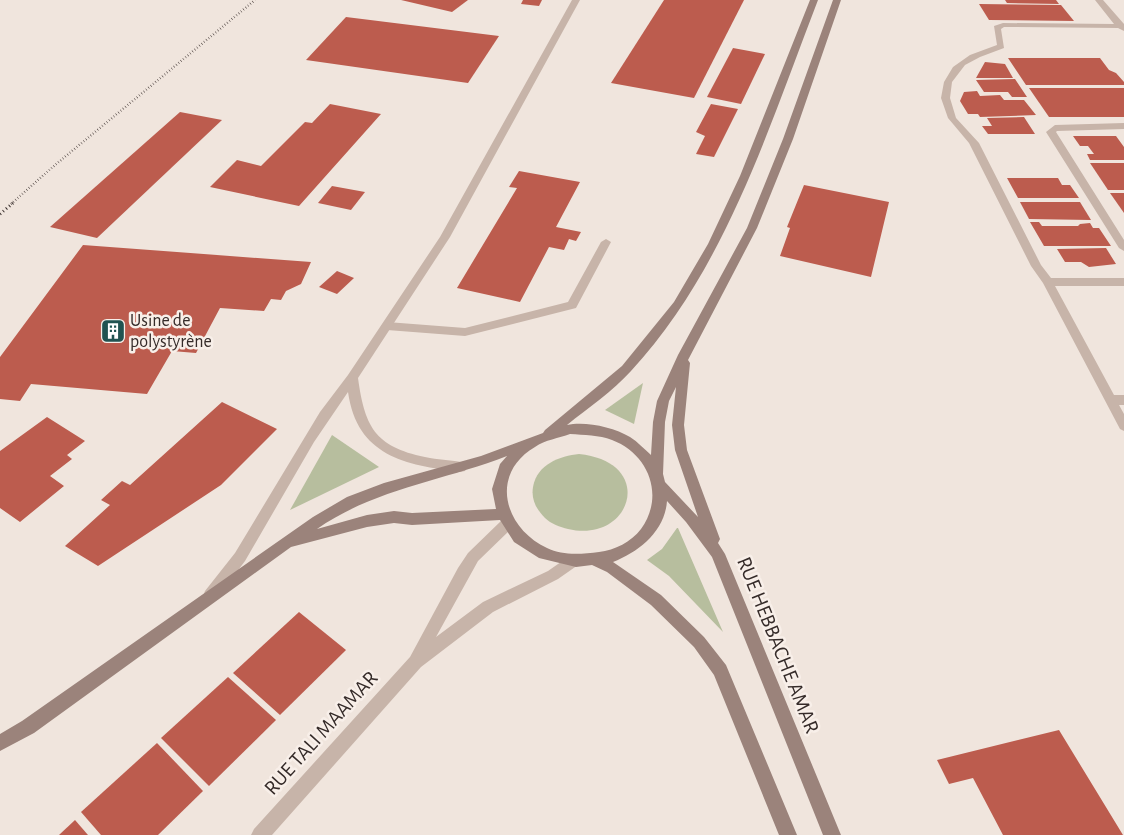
<svg xmlns="http://www.w3.org/2000/svg" width="1124" height="835" font-family="'Alegreya Sans',sans-serif">
	<rect width="100%" height="100%" fill="#f0e5dd"/>
	<!-- green -->
	<g fill="#b7be9e">
		<polygon points="643,383 634,424 605,410"/>
		<polygon points="332,435 379,467 290,510"/>
		<path d="M 579,454 C 657,462 632,544 568,529 C 560,527 551,524 545,518 C 536,509 531,499 533,487 C 537,464 560,456 579,454 Z"/>
		<polygon points="677,528 678,528 723,632 669,576 647,560 662,549"/>
	</g>
	<!-- building -->
	<g fill="#bc5c4e">
		<polygon points="401,0 468,0 452,12"/>
		<polygon points="523,0 542,0 539,6 521,4"/>
		<polygon points="664,0 744,0 694,98 611,83"/>
		<polygon points="1005,0 1056,0 1059,4 1007,3"/>
		<polygon points="979,4 1061,5 1074,21 989,20"/>
		<polygon points="346,17 499,36 468,83 306,60"/>
		<polygon points="733,48 765,54 741,104 707,97"/>
		<polygon points="1008,58 1100,58 1109,70 1116,73 1124,82 1124,85 1026,85"/>
		<polygon points="985,62 1005,64 1013,78 976,78"/>
		<polygon points="1015,79 1027,97 1012,97 1008,92 984,92 976,80"/>
		<polygon points="1029,88 1124,88 1124,117 1049,117"/>
		<polygon points="977,91 980,96 1000,95 1004,100 1024,100 1036,115 980,117 978,114 968,114 960,101 964,92"/>
		<polygon points="330,104 381,114 299,206 210,187 237,160 261,166 305,122 312,123"/>
		<polygon points="711,104 738,109 714,157 696,154 705,136 696,132"/>
		<polygon points="180,112 222,120 97,238 50,227"/>
		<polygon points="1024,117 1035,134 988,134 982,126 992,126 987,118"/>
		<polygon points="1073,136 1116,136 1124,147 1124,160 1090,160 1087,154 1094,154 1088,146 1080,146"/>
		<polygon points="1090,163 1124,163 1124,190 1108,190"/>
		<polygon points="519,171 580,182 556,227 581,232 576,241 569,239 564,250 549,247 520,302 457,288 517,188 509,187"/>
		<polygon points="1007,178 1058,178 1062,185 1070,185 1079,198 1018,198"/>
		<polygon points="804,185 889,202 871,277 780,256 790,228 787,227"/>
		<polygon points="332,186 365,192 351,210 318,203"/>
		<polygon points="1110,193 1124,193 1124,213"/>
		<polygon points="1020,202 1080,202 1091,220 1029,219"/>
		<polygon points="1030,222 1039,222 1042,226 1078,226 1080,224 1090,223 1093,228 1099,228 1111,246 1044,246"/>
		<polygon points="83,245 311,262 301,284 286,291 281,300 271,299 264,311 220,308 196,353 172,351 147,394 31,384 20,401 0,399 0,357"/>
		<polygon points="1106,248 1116,264 1089,267 1081,262 1065,262 1057,249"/>
		<polygon points="337,271 354,278 337,294 319,287"/>
		<polygon points="222,402 277,429 221,485 98,566 65,546 110,505 101,500 122,481 130,485"/>
		<polygon points="47,417 85,441 67,455 72,459 50,476 64,486 20,522 0,508 0,451"/>
		<polygon points="299,612 346,650 280,715 233,673"/>
		<polygon points="228,677 276,720 209,786 161,738"/>
		<polygon points="1059,730 1123,835 1003,835 973,778 949,784 937,760"/>
		<polygon points="157,743 203,791 158,835 101,835 81,812"/>
		<polygon points="75,820 88,835 59,835"/>
	</g>
	<g fill="none" stroke-linecap="round" stroke-linejoin="round">
		<!-- lane -->
		<polygon fill="#c7b4a9" fill-rule="evenodd" points="606,239 611,242 576,308 465,336 387,330 381,326 387,322 465,328 568,302 601,242"/>
		<!-- street -->
		<g fill="#c7b4a9" fill-rule="evenodd">
			<path d="M 572,0 L 580,0 L 450,237 L 358,378 C 365,430 377,448 430,458 C 442,460 454,460 465,463 L 467,467 L 465,471 L 460,472 C 405,465 357,456 348,392 L 314,442 L 245,561 L 215,601 L 210,602 L 205,601 L 203,596 L 205,591 L 235,553 L 320,412 L 348,375 L 440,237 Z"/>
			<polygon points="1095,0 1103,0 1124,24 1124,31 1118,28 1004,27 1001,29 1004,48 980,57 965,65 952,82 950,98 956,118 979,143 1041,265 1051,278 1124,278 1124,286 1055,286 1114,395 1124,395 1124,405 1119,405 1124,414 1124,431 1120,429 1043,283 1031,266 969,143 948,118 941,98 944,82 953,67 970,55 997,45 994,26 1003,23 1114,24"/>
			<polygon points="1124,123 1124,129 1057,131 1056,132 1124,240 1124,251 1119,248 1046,132 1055,125"/>
			<polygon points="507,518 512,520 514,524 512,528 478,561 436,637 483,602 548,571 568,557 573,555 578,557 580,561 578,565 558,579 493,612 421,667 272,835 251,835 254,829 410,657 458,568 468,553 502,520"/>
		</g>
		<!-- secondary -->
		<path fill="#9b837b" fill-rule="evenodd" d="M 810,0 L 818,0 C 768,129 726,268 631,371 C 613,391 588,408 567,425 C 585,421 613,427 630,437 C 638,442 644,449 651,455 L 653,422 L 657,401 L 678,355 L 747,228 L 783,139 L 833,0 L 841,0 L 793,139 L 757,228 L 688,360 L 690,363 L 684,425 L 687,450 L 720,539 L 718,543 L 725,554 L 841,835 L 823,835 L 712,557 L 686,522 L 667,501 C 665,531 639,552 613,562 L 661,595 L 704,637 L 726,665 L 797,835 L 779,835 L 714,675 L 694,647 L 651,605 L 607,572 L 592,565 L 576,567 L 539,558 L 514,542 L 500,520 L 412,525 L 394,523 L 367,527 L 291,547 L 34,733 L 0,751 L 0,734 L 22,721 L 313,517 L 347,497 L 384,483 L 481,456 L 543,433 L 545,430 L 622,366 L 674,302 L 708,244 L 740,176 ZM 676,387 L 672,425 L 675,450 L 698,517 L 665,482 L 663,474 L 665,422 L 669,401 ZM 570,434 C 584,435 599,435 612,440 C 649,454 665,496 641,529 C 631,542 615,550 599,552 C 582,554 563,556 547,548 C 504,528 489,474 535,447 C 545,440 559,438 570,434 ZM 507,456 L 500,464 L 492,489 L 496,509 L 412,513 L 394,511 L 367,515 L 317,529 C 374,489 443,481 507,456 Z"/>
		<!-- rail-far1 -->
		<polyline stroke="#352b29" stroke-width="2.5" stroke-dasharray="0.5 2.5" stroke-linecap="butt" points="11,204 55,165 255,0"/>
		<!-- rail -->
		<polyline stroke="#352b29" stroke-width="3" stroke-dasharray="1 3" stroke-linecap="butt" points="0,214 13,203"/>
	</g>
	<!-- icons -->
	<defs>
		<symbol id="building-square" viewBox="-11 -11 22 22"><rect x="-9" y="-9" width="18" height="18" rx="4" fill="#215351" stroke="#f8efe9"/><path d="M-4-6H4V6H1V3H-1V6H-4ZM-2.5-4.3h1.7v1.8h-1.7ZM.8-4.3h1.7v1.8H.8ZM-2.5-1h1.7V.8h-1.7ZM.8-1h1.7V.8H.8Z" fill="#fff"/></symbol>
	</defs>
	<g fill-rule="evenodd">
		<use href="#building-square" x="99" y="317" width="28" height="28"/>
	</g>
	<g text-anchor="middle" dominant-baseline="central" stroke-width="5" stroke-linejoin="round" paint-order="stroke">
		<!-- poi labels -->
		<g font-size="18" fill="#352b29" stroke="#f8efe9" text-anchor="start">
			<text x="130" y="321">Usine de<tspan x="130" dy="21">polystyrène</tspan></text>
		</g>
		<!-- near-street labels -->
		<g font-size="21" fill="#352b29" stroke="#f8efe9">
			<text transform="translate(778 645) rotate(68)">RUE HEBBACHE AMAR</text>
			<text transform="translate(321 733) rotate(-48)">RUE TALI MAAMAR</text>
		</g>
	</g>
</svg>
